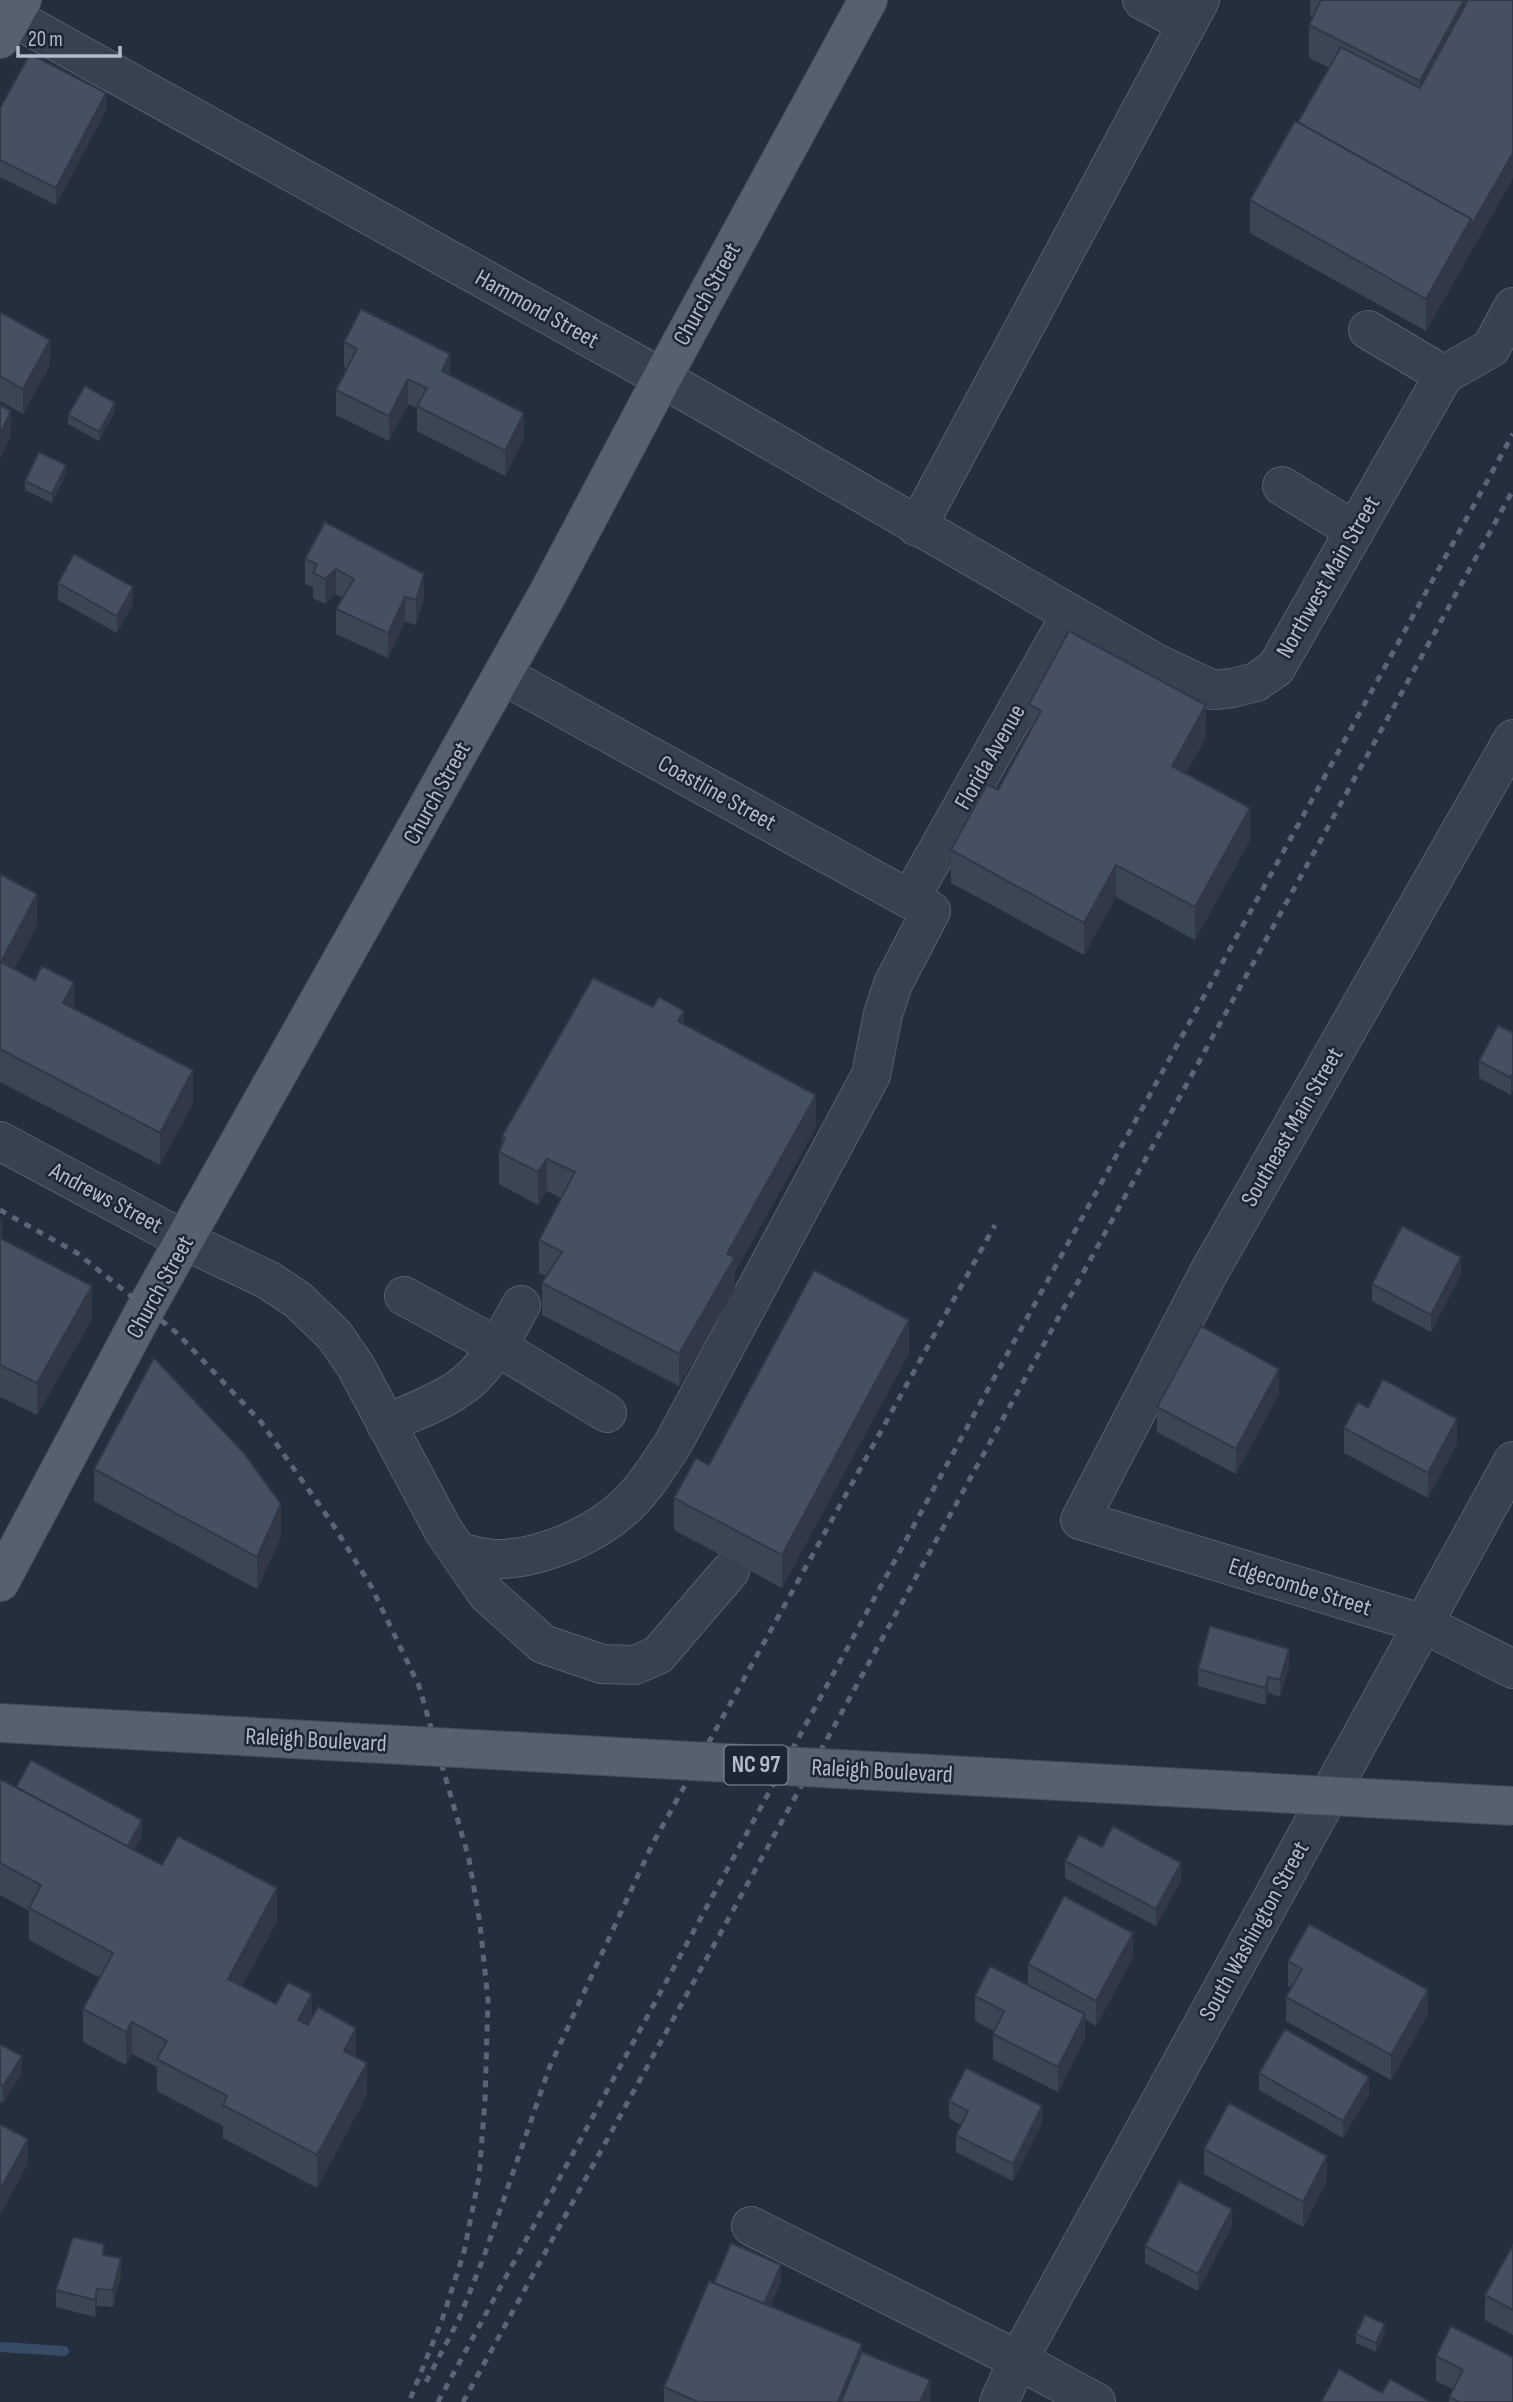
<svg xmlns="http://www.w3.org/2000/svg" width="1513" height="2402" font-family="'Sofia Sans Condensed',sans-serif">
	<rect width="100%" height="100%" fill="#242f3e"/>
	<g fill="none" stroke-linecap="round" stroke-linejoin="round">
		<!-- stream -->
		<polyline stroke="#394c67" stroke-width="10" points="0,2347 64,2351"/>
		<defs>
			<g id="minor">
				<polyline points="1142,0 1187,24"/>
				<polyline points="0,10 662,378 1156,663 1213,690 1233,688 1256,682 1276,668 1444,375 1491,348 1513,307"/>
				<polyline points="1368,330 1444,375"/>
				<polyline points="1282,486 1355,531"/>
				<polyline points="917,527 1200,0"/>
				<polyline points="1513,739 1209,1272 1080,1520 1424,1624 1513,1669"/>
				<polyline points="910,899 1070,616"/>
				<polyline points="0,1141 186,1241 268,1280 298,1300 335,1336 355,1365 443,1530 487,1594 543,1644 602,1664 635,1665 658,1655 730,1571"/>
				<polyline points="404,1296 498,1347 607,1413"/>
				<path d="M 386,1424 C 409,1413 434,1405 455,1391 C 486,1372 504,1336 521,1305"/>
				<path d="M 459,1552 C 472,1555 488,1560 502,1559 C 545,1557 598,1534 629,1503 C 647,1485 660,1463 674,1442 L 871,1075 L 883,1014 L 893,984 L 931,911 L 503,675"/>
				<polyline points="751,2226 1018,2360 1096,2402"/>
				<polyline points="999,2402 1018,2360 1513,1461"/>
			</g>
			<g id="major">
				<polyline points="0,39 22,0"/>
				<polyline points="0,1582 146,1308 547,595 662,378 868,0"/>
			</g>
		</defs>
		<!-- minor casing -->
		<use href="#minor" stroke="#565f6c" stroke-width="40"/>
		<!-- major casing -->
		<use href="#major" stroke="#414a57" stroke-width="40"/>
		<!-- minor -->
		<use href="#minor" stroke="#38414e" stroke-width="38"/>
		<!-- major -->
		<use href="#major" stroke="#56606e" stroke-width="38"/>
		<!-- rail -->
		<g stroke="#5a6575" stroke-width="5" stroke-dasharray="7 7" stroke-linecap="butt">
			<polyline points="0,1210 77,1253 146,1308 178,1334 261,1422 332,1523 371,1586 419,1686 469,1859 480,1924 488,2000 485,2100 479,2177 464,2252 442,2320 409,2402"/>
			<polyline points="426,2382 459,2319 483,2259 550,2066 652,1845 995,1225"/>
			<polyline points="438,2402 982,1400 1513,434"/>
			<polyline points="463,2402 1513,490"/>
		</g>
		<defs>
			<polyline id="major-bridge" points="0,1723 1513,1806"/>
		</defs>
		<!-- major-bridge casing -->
		<use href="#major-bridge" stroke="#414a57" stroke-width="40" stroke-linecap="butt"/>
		<!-- major-bridge -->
		<use href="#major-bridge" stroke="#56606e" stroke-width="38"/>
	</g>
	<!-- wall -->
	<g fill="#3b4654">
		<polygon points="1310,0 1513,0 1513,178 1426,331 1250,233 1250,200 1298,122 1330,68 1309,58 1309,25 1313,17 1310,16"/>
		<polygon points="0,108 106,110 56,205 0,177"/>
		<polygon points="0,312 50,365 23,414 0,401"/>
		<polygon points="344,342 450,375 524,438 505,476 417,431 417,408 408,404 389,441 336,415 336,390 347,369 344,367"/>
		<polygon points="115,411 99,441 68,424 68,415"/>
		<polygon points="66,474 52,503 25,490 25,481"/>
		<polygon points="325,522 424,599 416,625 405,622 388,658 336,634 336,609 343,598 336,594 325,604 313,598 313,587 305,584 305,559"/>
		<polygon points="58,583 133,604 117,633 58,600"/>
		<polygon points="1029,704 1206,737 1186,773 1250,840 1195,940 1116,897 1084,955 951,883 951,850 998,790 1029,733"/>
		<polygon points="0,874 37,926 14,969 74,1008 193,1103 160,1165 0,1082"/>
		<polygon points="684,1025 816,1127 735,1272 735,1289 679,1386 542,1315 542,1283 546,1276 539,1273 539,1240 561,1198 547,1191 538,1205 499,1184 499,1152 502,1145 502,1136"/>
		<polygon points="1513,1033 1511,1095 1479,1078 1479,1061"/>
		<polygon points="0,1216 2,1239 92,1319 37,1415 0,1397"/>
		<polygon points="1461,1274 1431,1332 1372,1301 1372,1284"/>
		<polygon points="909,1353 782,1588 674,1530 674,1498"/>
		<polygon points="1279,1394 1236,1474 1157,1432 1157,1407"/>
		<polygon points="1368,1408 1457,1444 1428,1498 1344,1453 1344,1428"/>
		<polygon points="94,1469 281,1537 257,1589 94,1501"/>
		<polygon points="1289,1666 1280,1697 1268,1693 1265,1705 1198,1686 1198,1669"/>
		<polygon points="0,1779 16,1787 142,1837 134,1850 162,1865 277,1921 242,1986 276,2004 312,2019 356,2057 367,2095 317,2188 223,2138 223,2126 157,2091 157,2067 132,2054 126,2065 83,2042 83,2009 100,1978 29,1940 29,1911 0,1895"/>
		<polygon points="1102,1847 1181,1880 1156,1926 1065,1878 1065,1861"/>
		<polygon points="1133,1958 1096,2026 1085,2019 1085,2039 1058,2092 993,2059 993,2034 994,2031 975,2021 975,1996 1028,1985 1028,1964"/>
		<polygon points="1288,1961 1428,2014 1391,2080 1286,2021 1286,1997 1291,1988 1288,1986"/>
		<polygon points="0,2044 22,2073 3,2103 0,2101"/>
		<polygon points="1259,2073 1369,2094 1343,2138 1259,2090"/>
		<polygon points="949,2101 1042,2123 1013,2181 956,2152 956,2135 961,2125 949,2118"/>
		<polygon points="1204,2149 1327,2181 1303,2227 1204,2174"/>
		<polygon points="1232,2226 1198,2291 1145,2263 1145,2246"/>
		<polygon points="1513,2245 1513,2335 1485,2320 1485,2295"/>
		<polygon points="104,2255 121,2275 113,2307 97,2306 95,2317 56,2307 56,2290"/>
		<polygon points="781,2282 770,2306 862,2352 930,2402 664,2402 664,2387 714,2283"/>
		<polygon points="1451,2326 1513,2402 1449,2402 1449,2397 1453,2389 1436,2381 1436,2356"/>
		<polygon points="1385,2332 1376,2352 1356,2343 1356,2334"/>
	</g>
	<!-- shaded-wall -->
	<g fill="#303945">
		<polygon points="1464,0 1473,0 1420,113 1420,81"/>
		<polygon points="106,93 106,110 56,205 56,188"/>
		<polygon points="1513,153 1513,178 1426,331 1426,299 1471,219"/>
		<polygon points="50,340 50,365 23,414 23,389"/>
		<polygon points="450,354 450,379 442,371"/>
		<polygon points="408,379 408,404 389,441 389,416"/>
		<polygon points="115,403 115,411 99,441 99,432"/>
		<polygon points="11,411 11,436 0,459 0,434"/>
		<polygon points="524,413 524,438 505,476 505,451"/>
		<polygon points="66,465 66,474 52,503 52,494"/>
		<polygon points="336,569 336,594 325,604 325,579"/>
		<polygon points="424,574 424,599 416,625 416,600"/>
		<polygon points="133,587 133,604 117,633 117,616"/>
		<polygon points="405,597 405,622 388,658 388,633"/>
		<polygon points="1206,705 1206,737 1172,799 1172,766"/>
		<polygon points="1250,808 1250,840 1195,940 1195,907"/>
		<polygon points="1116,865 1116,897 1084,955 1084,923"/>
		<polygon points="37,894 37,926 1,995 1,962"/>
		<polygon points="74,982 74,1014 63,1003"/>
		<polygon points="684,1011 684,1044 678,1021"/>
		<polygon points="193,1070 193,1103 160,1165 160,1133"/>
		<polygon points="1513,1073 1513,1090 1511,1095 1511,1078"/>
		<polygon points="816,1095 816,1127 735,1272 735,1289 679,1386 679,1354 727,1254"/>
		<polygon points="547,1159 547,1191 538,1205 538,1172"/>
		<polygon points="2,1217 2,1250 0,1254 0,1221"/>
		<polygon points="1461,1257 1461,1274 1431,1332 1431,1315"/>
		<polygon points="92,1286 92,1319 37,1415 37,1383"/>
		<polygon points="909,1320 909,1353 782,1588 782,1555"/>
		<polygon points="1279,1369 1279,1394 1236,1474 1236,1449"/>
		<polygon points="1457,1419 1457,1444 1428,1498 1428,1473"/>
		<polygon points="281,1504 281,1537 257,1589 257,1557"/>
		<polygon points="1289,1649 1289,1666 1280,1697 1280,1680"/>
		<polygon points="1268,1677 1268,1693 1265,1705 1265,1688"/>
		<polygon points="142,1820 142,1837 124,1869 124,1852"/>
		<polygon points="1181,1863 1181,1880 1156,1926 1156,1909"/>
		<polygon points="277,1888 277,1921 228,2011 228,1979"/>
		<polygon points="1133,1933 1133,1958 1096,2026 1096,2001"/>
		<polygon points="1428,1990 1428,2014 1391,2080 1391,2055"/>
		<polygon points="312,1994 312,2027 298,2020"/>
		<polygon points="1085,2014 1085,2039 1058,2092 1058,2067"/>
		<polygon points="132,2022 132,2054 126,2065 126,2032"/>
		<polygon points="356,2028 356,2060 344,2051"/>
		<polygon points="22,2056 22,2073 3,2103 3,2086"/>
		<polygon points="367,2063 367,2095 317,2188 317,2155"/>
		<polygon points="1369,2077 1369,2094 1343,2138 1343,2121"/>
		<polygon points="1042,2106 1042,2123 1013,2181 1013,2164"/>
		<polygon points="28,2139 28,2164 0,2215 0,2190"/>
		<polygon points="1327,2156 1327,2181 1303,2227 1303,2202"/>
		<polygon points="1232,2209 1232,2226 1198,2291 1198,2274"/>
		<polygon points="121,2258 121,2275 113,2307 113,2290"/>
		<polygon points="781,2265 781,2282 758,2334 758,2317"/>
		<polygon points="97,2289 97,2306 95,2317 95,2300"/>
		<polygon points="1385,2324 1385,2332 1376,2352 1376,2343"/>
		<polygon points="862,2344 862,2377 852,2402 838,2402"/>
		<polygon points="930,2380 930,2402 920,2402"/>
	</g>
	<!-- building -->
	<g fill="#455162" stroke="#303945" stroke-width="2">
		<polygon points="1321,0 1464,0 1420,81 1309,25"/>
		<polygon points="1468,0 1513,0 1513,153 1471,226 1471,219 1298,122 1341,47 1420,88"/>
		<polygon points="30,54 106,93 56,188 0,160 0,108"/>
		<polygon points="1295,121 1471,219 1426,299 1250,200"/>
		<polygon points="361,309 450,354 442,371 524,413 505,451 417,406 427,388 408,379 389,416 336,390 357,349 344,342"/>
		<polygon points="0,312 50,340 23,389 0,376"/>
		<polygon points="85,386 115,403 99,432 68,415"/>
		<polygon points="0,405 11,411 0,434"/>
		<polygon points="39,452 66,465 52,494 25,481"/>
		<polygon points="325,522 424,574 416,600 405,597 388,633 336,609 354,579 336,569 325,579 313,573 317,564 305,559"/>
		<polygon points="74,554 133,587 117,616 58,583"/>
		<polygon points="1069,631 1206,705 1172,766 1250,808 1195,907 1116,865 1084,923 951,850 987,784 998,790 1041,711 1029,704"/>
		<polygon points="0,874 37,894 1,962 35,980 42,966 74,982 63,1003 193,1070 160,1133 0,1049"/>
		<polygon points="593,978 653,1007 659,997 684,1011 678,1021 816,1095 727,1254 735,1257 679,1354 542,1283 562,1252 539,1240 575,1172 547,1159 538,1172 499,1152 505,1138 502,1136"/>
		<polygon points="1498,1025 1513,1033 1513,1073 1511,1078 1479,1061"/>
		<polygon points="1402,1226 1461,1257 1431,1315 1372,1284"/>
		<polygon points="0,1238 92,1286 37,1383 0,1365"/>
		<polygon points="814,1270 909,1320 782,1555 674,1498 696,1458 709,1465"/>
		<polygon points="1201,1326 1279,1369 1236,1449 1157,1407"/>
		<polygon points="154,1358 243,1452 281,1504 257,1557 94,1469"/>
		<polygon points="1383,1379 1457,1419 1428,1473 1344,1428 1358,1402 1368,1408"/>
		<polygon points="1210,1626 1289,1649 1280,1680 1268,1677 1265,1688 1198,1669"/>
		<polygon points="31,1760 142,1820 127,1847 16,1787"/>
		<polygon points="0,1779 162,1865 178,1836 277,1888 228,1979 276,2004 288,1982 312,1994 298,2020 308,2025 318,2007 356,2028 344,2051 367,2063 317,2155 223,2105 227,2096 157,2059 167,2041 132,2022 126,2032 83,2009 113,1953 29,1908 41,1885 0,1863"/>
		<polygon points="1113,1826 1181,1863 1156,1909 1065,1861 1079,1835 1102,1847"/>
		<polygon points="1064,1896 1133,1933 1096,2001 1028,1964"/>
		<polygon points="1309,1924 1428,1990 1391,2055 1286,1997 1302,1969 1288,1961"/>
		<polygon points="990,1966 1085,2014 1058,2067 993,2034 1004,2011 975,1996"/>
		<polygon points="1285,2029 1369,2077 1343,2121 1259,2073"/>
		<polygon points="0,2044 22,2056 3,2086 0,2084"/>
		<polygon points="966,2068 1042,2106 1013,2164 956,2135 968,2111 949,2101"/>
		<polygon points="1229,2103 1327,2156 1303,2202 1204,2149"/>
		<polygon points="0,2124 28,2139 0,2190"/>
		<polygon points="1179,2181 1232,2209 1198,2274 1145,2246"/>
		<polygon points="73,2237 104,2244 103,2255 121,2258 113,2290 97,2289 95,2300 56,2290"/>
		<polygon points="731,2243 781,2265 764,2304 714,2283"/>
		<polygon points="1513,2245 1513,2310 1485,2295"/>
		<polygon points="709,2281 862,2344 838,2402 698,2402 664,2387"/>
		<polygon points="1365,2315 1385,2324 1376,2343 1356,2334"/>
		<polygon points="1451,2326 1513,2357 1513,2402 1459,2402 1449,2397 1463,2370 1436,2356"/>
		<polygon points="862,2352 930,2380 920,2402 841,2402"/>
		<polygon points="1339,2369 1382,2393 1390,2379 1431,2402 1321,2402"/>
	</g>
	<g text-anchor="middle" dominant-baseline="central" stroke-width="5" stroke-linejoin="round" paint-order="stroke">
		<!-- shield labels -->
		<rect fill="#1d2633" stroke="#878f9c" stroke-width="2" x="724.5" y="1745.5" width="63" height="39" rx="5"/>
		<g font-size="23" font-weight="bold" fill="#b4bcc9">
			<text x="756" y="1765">NC 97</text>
		</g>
		<!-- street labels -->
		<g font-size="24" fill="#b4bcc9" stroke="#1d2633">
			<text transform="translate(707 294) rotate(-61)">Church Street</text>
			<text transform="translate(537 309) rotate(29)">Hammond Street</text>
			<text transform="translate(1328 577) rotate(-60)">Northwest Main Street</text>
			<text transform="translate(990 757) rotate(-60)">Florida Avenue</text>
			<text transform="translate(437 793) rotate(-61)">Church Street</text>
			<text transform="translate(717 793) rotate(29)">Coastline Street</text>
			<text transform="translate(1292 1127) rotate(-60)">Southeast Main Street</text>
			<text transform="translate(106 1198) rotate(28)">Andrews Street</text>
			<text transform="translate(160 1287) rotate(-61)">Church Street</text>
			<text transform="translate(1300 1587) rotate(17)">Edgecombe Street</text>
			<text transform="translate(316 1740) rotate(3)">Raleigh Boulevard</text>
			<text transform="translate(882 1771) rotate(3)">Raleigh Boulevard</text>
			<text transform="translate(1254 1931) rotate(-61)">South Washington Street</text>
		</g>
	</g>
	<!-- scale -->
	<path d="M18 46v10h102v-10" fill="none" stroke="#b4bcc9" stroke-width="3.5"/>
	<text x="28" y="46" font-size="21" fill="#b4bcc9" stroke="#1d2633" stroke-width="5" paint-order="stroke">20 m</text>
</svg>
